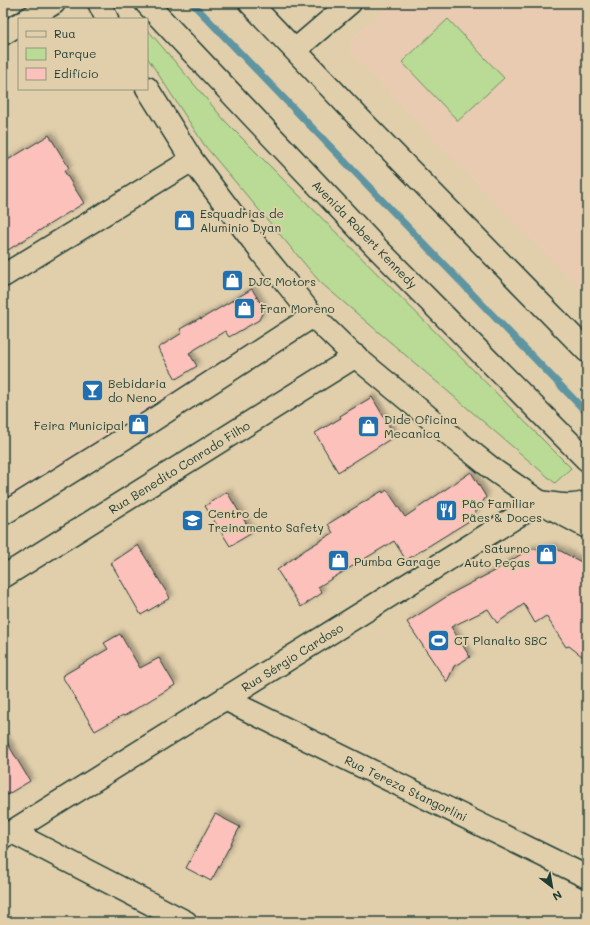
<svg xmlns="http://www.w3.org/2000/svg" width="590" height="925" font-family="Mali,sans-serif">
	<defs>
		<filter id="shadow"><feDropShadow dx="3.5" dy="-3.5" stdDeviation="2" flood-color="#0004"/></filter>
	</defs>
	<rect width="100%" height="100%" fill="#e1cfac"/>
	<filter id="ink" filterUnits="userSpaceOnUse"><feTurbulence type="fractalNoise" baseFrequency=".025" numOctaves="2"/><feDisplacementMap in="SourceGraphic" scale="8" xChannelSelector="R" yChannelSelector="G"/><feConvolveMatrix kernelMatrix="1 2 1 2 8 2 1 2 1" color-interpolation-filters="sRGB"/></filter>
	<g filter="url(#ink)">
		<!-- built -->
		<g fill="#e9cbb1">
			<polygon points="391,3 587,3 587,295 538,247 349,51 351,39"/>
			<polygon points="254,338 280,354 3,522 3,496"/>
		</g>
		<!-- green -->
		<g fill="#b9db95" stroke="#6c8c64">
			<polygon points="448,19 504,78 458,121 402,62"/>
			<polygon points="147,29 226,122 571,468 555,483 320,282 205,146 147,57"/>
		</g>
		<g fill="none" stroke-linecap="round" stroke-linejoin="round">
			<!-- stream -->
			<polyline stroke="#5e94a1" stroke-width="7" points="192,3 587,413"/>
		</g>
		<!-- building -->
		<g fill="#fdc1bc" stroke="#1f3d34" filter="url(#shadow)">
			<polygon points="49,135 69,168 64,171 84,203 3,253 3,163"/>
			<polygon points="252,289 264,309 259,320 229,337 225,331 189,353 197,366 176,379 158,348 182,333 180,329 200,318 201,319"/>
			<polygon points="372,397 395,436 338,472 315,433 341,418 340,416"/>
			<polygon points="471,472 486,497 469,521 406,560 394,541 318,587 322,593 301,607 277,570 305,550 333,533 328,524 382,491 383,493 387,490 405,517"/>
			<polygon points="227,492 252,533 230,546 205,506"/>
			<polygon points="138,545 170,598 141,615 111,563"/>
			<polygon points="553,547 587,565 587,660 569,646 566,647 546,616 535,623 524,604 497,623 488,609 451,627 470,657 454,666 447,682 407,622 454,592 494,571 528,550"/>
			<polygon points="120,634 140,668 159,658 175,685 124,716 123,715 95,731 62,676 108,649 104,643"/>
			<polygon points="3,736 30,781 3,797"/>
			<polygon points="215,814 240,827 211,881 186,868"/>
		</g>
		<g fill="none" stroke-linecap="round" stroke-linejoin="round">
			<defs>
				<g id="street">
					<polyline points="28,19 54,3"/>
					<polyline points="3,34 19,24"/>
					<polyline points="295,50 350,3"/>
					<polyline points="3,276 192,160"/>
					<polyline points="225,699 587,877"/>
					<polyline points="12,832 186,922"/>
					<path d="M 3,837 L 540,502 C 556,504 572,508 587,502"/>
				</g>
				<g id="secondary">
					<polyline points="99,3 107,19"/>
					<polyline points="147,88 192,160 262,253 313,316 350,352 450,435 495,471 540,502 587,527"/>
					<polyline points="3,514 133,433 313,316"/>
					<polyline points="3,577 356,356"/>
				</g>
				<g id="primary">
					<polyline points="146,3 373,244 587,460"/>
					<polyline points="250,3 364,123 587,351"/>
				</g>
			</defs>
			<!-- street casing -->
			<use href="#street" stroke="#1f3d34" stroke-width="25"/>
			<!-- secondary casing -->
			<use href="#secondary" stroke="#1f3d34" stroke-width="25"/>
			<!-- primary casing -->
			<use href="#primary" stroke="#1f3d34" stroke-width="25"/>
			<!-- street -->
			<use href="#street" stroke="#e1cfac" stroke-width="22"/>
			<!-- secondary -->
			<use href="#secondary" stroke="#e1cfac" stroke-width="22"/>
			<!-- primary -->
			<use href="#primary" stroke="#e1cfac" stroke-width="22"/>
		</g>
	</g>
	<!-- icons -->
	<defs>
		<symbol id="shop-square" viewBox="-11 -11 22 22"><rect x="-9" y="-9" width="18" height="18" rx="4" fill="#1f6fb2" stroke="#e1cfac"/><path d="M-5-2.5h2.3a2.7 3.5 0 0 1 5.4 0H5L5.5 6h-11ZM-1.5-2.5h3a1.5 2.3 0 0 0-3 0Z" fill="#fff"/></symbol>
		<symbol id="bar-square" viewBox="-11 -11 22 22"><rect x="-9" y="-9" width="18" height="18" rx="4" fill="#1f6fb2" stroke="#e1cfac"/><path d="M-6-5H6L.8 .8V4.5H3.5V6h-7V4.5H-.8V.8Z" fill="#fff"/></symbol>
		<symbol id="restaurant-square" viewBox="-11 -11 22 22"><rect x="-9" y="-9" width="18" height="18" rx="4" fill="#1f6fb2" stroke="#e1cfac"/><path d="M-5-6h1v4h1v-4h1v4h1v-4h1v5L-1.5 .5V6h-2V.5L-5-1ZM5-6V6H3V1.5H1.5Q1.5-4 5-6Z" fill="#fff"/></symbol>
		<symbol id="university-square" viewBox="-11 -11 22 22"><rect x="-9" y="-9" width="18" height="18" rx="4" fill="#1f6fb2" stroke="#e1cfac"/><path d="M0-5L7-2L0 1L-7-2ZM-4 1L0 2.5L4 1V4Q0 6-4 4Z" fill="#fff"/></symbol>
		<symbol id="stadium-square" viewBox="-11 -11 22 22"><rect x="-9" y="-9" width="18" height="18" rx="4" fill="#1f6fb2" stroke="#e1cfac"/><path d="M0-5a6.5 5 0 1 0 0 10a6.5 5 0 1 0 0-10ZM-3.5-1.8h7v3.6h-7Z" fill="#fff"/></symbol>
	</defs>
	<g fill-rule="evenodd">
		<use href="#shop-square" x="172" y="208" width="25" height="25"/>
		<use href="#shop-square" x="220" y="268" width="25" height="25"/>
		<use href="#shop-square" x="232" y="296" width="25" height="25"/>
		<use href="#bar-square" x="80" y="378" width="25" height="25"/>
		<use href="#shop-square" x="126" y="412" width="25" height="25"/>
		<use href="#shop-square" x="356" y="414" width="25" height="25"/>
		<use href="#restaurant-square" x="434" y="498" width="25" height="25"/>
		<use href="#university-square" x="180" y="508" width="25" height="25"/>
		<use href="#shop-square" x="534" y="542" width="25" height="25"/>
		<use href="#shop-square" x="326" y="548" width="25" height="25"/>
		<use href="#stadium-square" x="426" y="628" width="25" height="25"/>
	</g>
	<g text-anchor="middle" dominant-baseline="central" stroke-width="4" stroke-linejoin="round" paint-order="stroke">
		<!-- poi labels -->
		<g font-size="12" fill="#1f3d34" stroke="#e1cfac" text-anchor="start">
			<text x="200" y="213">Esquadrias de<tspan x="200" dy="14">Aluminio Dyan</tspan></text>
			<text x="248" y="281">DJC Motors</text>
			<text x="260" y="308">Fran Moreno</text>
			<text x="108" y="383">Bebidaria<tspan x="108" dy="14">do Neno</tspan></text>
			<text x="384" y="419">Dide Oficina<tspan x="384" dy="14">Mecanica</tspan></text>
			<text x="124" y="425" text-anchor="end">Feira Municipal</text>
			<text x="462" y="503">Pão Familiar<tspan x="462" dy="14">Pães &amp; Doces</tspan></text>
			<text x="208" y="513">Centro de<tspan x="208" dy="14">Treinamento Safety</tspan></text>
			<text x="530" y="548" text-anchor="end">Saturno<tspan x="530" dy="14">Auto Peças</tspan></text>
			<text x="354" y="561">Pumba Garage</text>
			<text x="454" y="640">CT Planalto SBC</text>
		</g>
		<!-- street labels -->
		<g font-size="12" fill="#1f3d34" stroke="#e1cfac">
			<text transform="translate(365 234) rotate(46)">Avenida Robert Kennedy</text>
			<text transform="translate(179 467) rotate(-32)">Rua Benedito Conrado Filho</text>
			<text transform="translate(292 657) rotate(-32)">Rua Sérgio Cardoso</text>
			<text transform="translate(406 788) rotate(26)">Rua Tereza Stangorlini</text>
		</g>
	</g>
	<!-- margin -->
	<rect width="590" height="925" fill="none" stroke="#e1cfac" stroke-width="16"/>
	<rect x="8" y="8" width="574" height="909" fill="none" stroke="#1f3d34" stroke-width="1.5" filter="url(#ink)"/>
	<!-- legend -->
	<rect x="18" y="18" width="130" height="72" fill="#e1cfac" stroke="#93957c"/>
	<rect x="26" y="31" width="20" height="6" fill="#e1cfac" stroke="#93957c"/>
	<text x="54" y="38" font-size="12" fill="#1f3d34">Rua</text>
	<rect x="26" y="48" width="20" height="12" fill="#b9db95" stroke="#93957c"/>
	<text x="54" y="58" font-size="12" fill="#1f3d34">Parque</text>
	<rect x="26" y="68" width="20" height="12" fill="#fdc1bc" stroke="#93957c"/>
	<text x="54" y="78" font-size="12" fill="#1f3d34">Edifício</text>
	<!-- north arrow -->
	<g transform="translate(552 887) rotate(149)" stroke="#e1cfac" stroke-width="3" paint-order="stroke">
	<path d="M0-3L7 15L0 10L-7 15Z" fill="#1f3d34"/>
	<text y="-6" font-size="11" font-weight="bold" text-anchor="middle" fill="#1f3d34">N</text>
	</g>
</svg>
